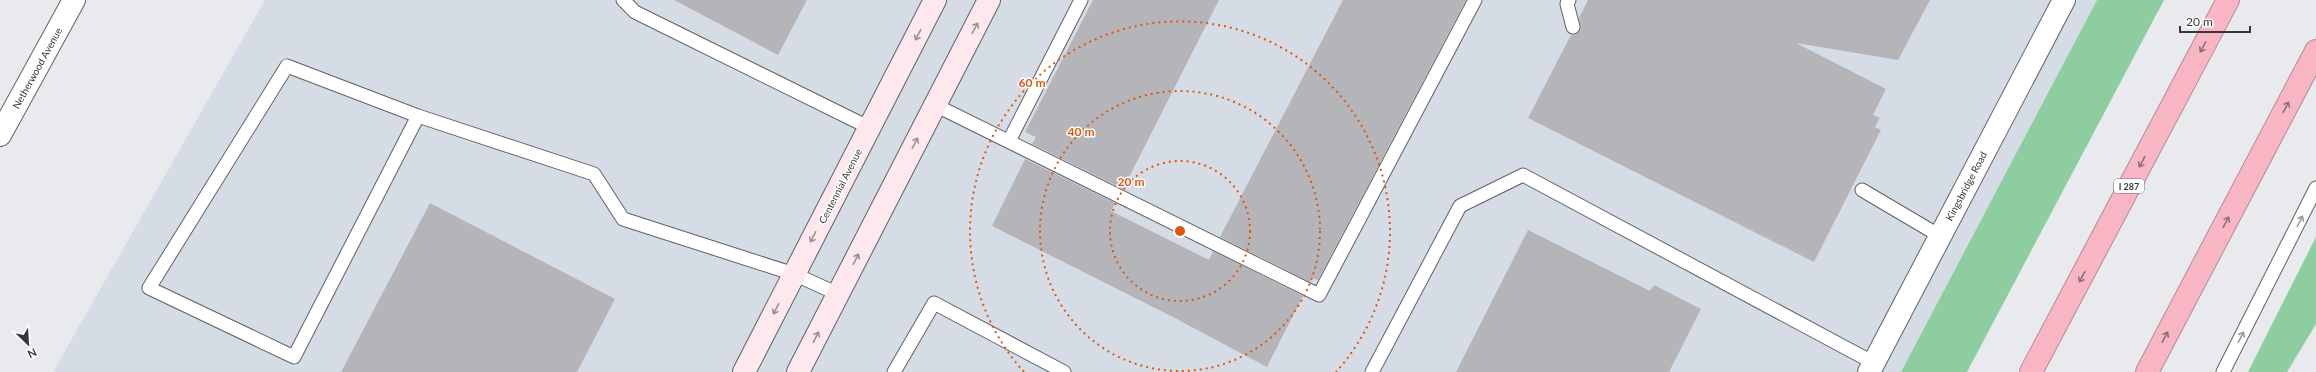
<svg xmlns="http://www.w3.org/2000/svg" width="2316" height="372" font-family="Lato,sans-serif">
	<rect width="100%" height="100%" fill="#e8eaee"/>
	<!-- built -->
	<polygon fill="#d5dce6" points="265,0 2097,0 1901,372 53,372"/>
	<!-- green -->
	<g fill="#8dcd9f">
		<polygon points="2097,0 2164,0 1967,372 1901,372"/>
		<polygon points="2316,237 2316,324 2287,372 2248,372"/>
	</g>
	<!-- building -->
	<g fill="#b5b5b9">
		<polygon points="674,0 807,0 778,55"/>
		<polygon points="1093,0 1219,0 1123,189 1032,144 1036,137 1025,132"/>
		<polygon points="1343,0 1466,0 1318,280 1312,278 1310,282 1220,237"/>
		<polygon points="1588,0 1930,0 1898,60 1796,43 1886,89 1873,115 1880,118 1875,127 1881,130 1814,262 1528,118 1571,35 1575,35 1581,29 1579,18"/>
		<polygon points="1025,159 1115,203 1111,211 1209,260 1213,251 1303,296 1267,367 1171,316 992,226"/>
		<polygon points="430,203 615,299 577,372 341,372"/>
		<polygon points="1528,230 1650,291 1654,285 1701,309 1669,372 1456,372"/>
	</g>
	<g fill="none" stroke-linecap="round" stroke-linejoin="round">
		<defs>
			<g id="service">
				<polyline points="623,0 635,12 870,128"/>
				<polyline points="1569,0 1567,4 1573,27"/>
				<polyline points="935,105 1319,295 1475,0"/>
				<polyline points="418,116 294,357 149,288 287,66 418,116 594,174 623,219 794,274 838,294"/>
				<polyline points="1009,141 1081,0"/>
				<polyline points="1862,190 1940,236"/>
				<polyline points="894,372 934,303 1064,372"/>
				<polyline points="1372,372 1460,206 1523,175 1874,363"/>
				<polyline points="2223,372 2316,188"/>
			</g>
			<g id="minor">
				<polyline points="0,135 74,0"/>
				<polyline points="1869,372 2064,0"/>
			</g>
			<g id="secondary">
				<polyline points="744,372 935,0"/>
				<polyline points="798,372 989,0"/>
			</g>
			<g id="motorway">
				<polyline points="2031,372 2228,0"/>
				<polyline points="2147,372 2316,51"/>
			</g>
		</defs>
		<!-- service casing -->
		<use href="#service" stroke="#5f6265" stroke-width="15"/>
		<!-- minor casing -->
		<use href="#minor" stroke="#5f6265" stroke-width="24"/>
		<!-- secondary casing -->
		<use href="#secondary" stroke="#5f6265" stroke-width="24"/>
		<!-- motorway casing -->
		<use href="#motorway" stroke="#b48a93" stroke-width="24"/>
		<!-- service -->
		<use href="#service" stroke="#fff" stroke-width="13"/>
		<!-- minor -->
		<use href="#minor" stroke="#fff" stroke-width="22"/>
		<!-- secondary -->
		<use href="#secondary" stroke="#fde9ed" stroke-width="22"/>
		<!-- motorway -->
		<use href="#motorway" stroke="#f8b6c4" stroke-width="22"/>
	</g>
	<!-- one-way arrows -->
	<defs><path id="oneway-shaft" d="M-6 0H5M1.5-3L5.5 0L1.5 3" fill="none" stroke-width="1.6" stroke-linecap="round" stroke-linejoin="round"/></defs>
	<g stroke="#9a9093">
		<use href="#oneway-shaft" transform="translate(975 28) rotate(-63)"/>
		<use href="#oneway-shaft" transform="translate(918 35) rotate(117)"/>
		<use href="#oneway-shaft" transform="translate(915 143) rotate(-63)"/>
		<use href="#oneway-shaft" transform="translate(813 237) rotate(117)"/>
		<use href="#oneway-shaft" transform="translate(856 259) rotate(-63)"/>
		<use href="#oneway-shaft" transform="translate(776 309) rotate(117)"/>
		<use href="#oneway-shaft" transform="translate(816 337) rotate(-63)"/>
	</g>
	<g stroke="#8d7078">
		<use href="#oneway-shaft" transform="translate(2203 47) rotate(118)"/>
		<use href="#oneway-shaft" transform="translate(2286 107) rotate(-62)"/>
		<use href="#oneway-shaft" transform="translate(2142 162) rotate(118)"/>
		<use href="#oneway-shaft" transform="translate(2226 222) rotate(-62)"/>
		<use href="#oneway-shaft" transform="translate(2082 277) rotate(118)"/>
		<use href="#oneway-shaft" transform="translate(2165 337) rotate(-62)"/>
	</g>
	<g stroke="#9a9b9c">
		<use href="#oneway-shaft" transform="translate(2300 221) rotate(-63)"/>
		<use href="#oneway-shaft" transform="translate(2241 337) rotate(-63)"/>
	</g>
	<!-- distance rings -->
	<g fill="none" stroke="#df570e" stroke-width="2" stroke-dasharray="2 4">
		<circle cx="1180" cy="231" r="70"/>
		<circle cx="1180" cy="231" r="140"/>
		<path d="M1024 372A210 210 0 1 1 1336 372"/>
	</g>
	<g text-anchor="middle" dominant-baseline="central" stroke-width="3" stroke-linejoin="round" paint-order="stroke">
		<!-- shield labels -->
		<rect fill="#fff" stroke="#727374" stroke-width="1" x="2114" y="179" width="30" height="14" rx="3"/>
		<g font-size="9" font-weight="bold" fill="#363739">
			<text x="2129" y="186">I 287</text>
		</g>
		<!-- street labels -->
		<g font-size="10" fill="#363739" stroke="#fff">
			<text transform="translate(37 68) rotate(-61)">Netherwood Avenue</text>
			<text transform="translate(840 186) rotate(-63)">Centennial Avenue</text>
			<text transform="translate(1966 186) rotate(-62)">Kingsbridge Road</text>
		</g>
	</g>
	<circle cx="1180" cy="231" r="6" fill="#df570e" stroke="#fff" stroke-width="2"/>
	<g font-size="12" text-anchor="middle" font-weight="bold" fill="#df570e" stroke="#fff" stroke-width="3" stroke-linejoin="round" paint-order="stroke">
		<text x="1032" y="87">60 m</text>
		<text x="1081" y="136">40 m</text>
		<text x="1131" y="186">20 m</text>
	</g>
	<!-- north arrow -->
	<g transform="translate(28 344) rotate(155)" stroke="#ffffff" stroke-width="3" paint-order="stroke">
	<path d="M0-3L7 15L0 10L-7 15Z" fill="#363739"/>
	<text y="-6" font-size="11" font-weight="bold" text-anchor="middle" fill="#363739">N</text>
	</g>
	<!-- scale -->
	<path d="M2180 26v6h70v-6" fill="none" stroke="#363739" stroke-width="2"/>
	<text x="2186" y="26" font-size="12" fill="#363739" stroke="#ffffff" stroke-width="3" paint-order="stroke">20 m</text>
</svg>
